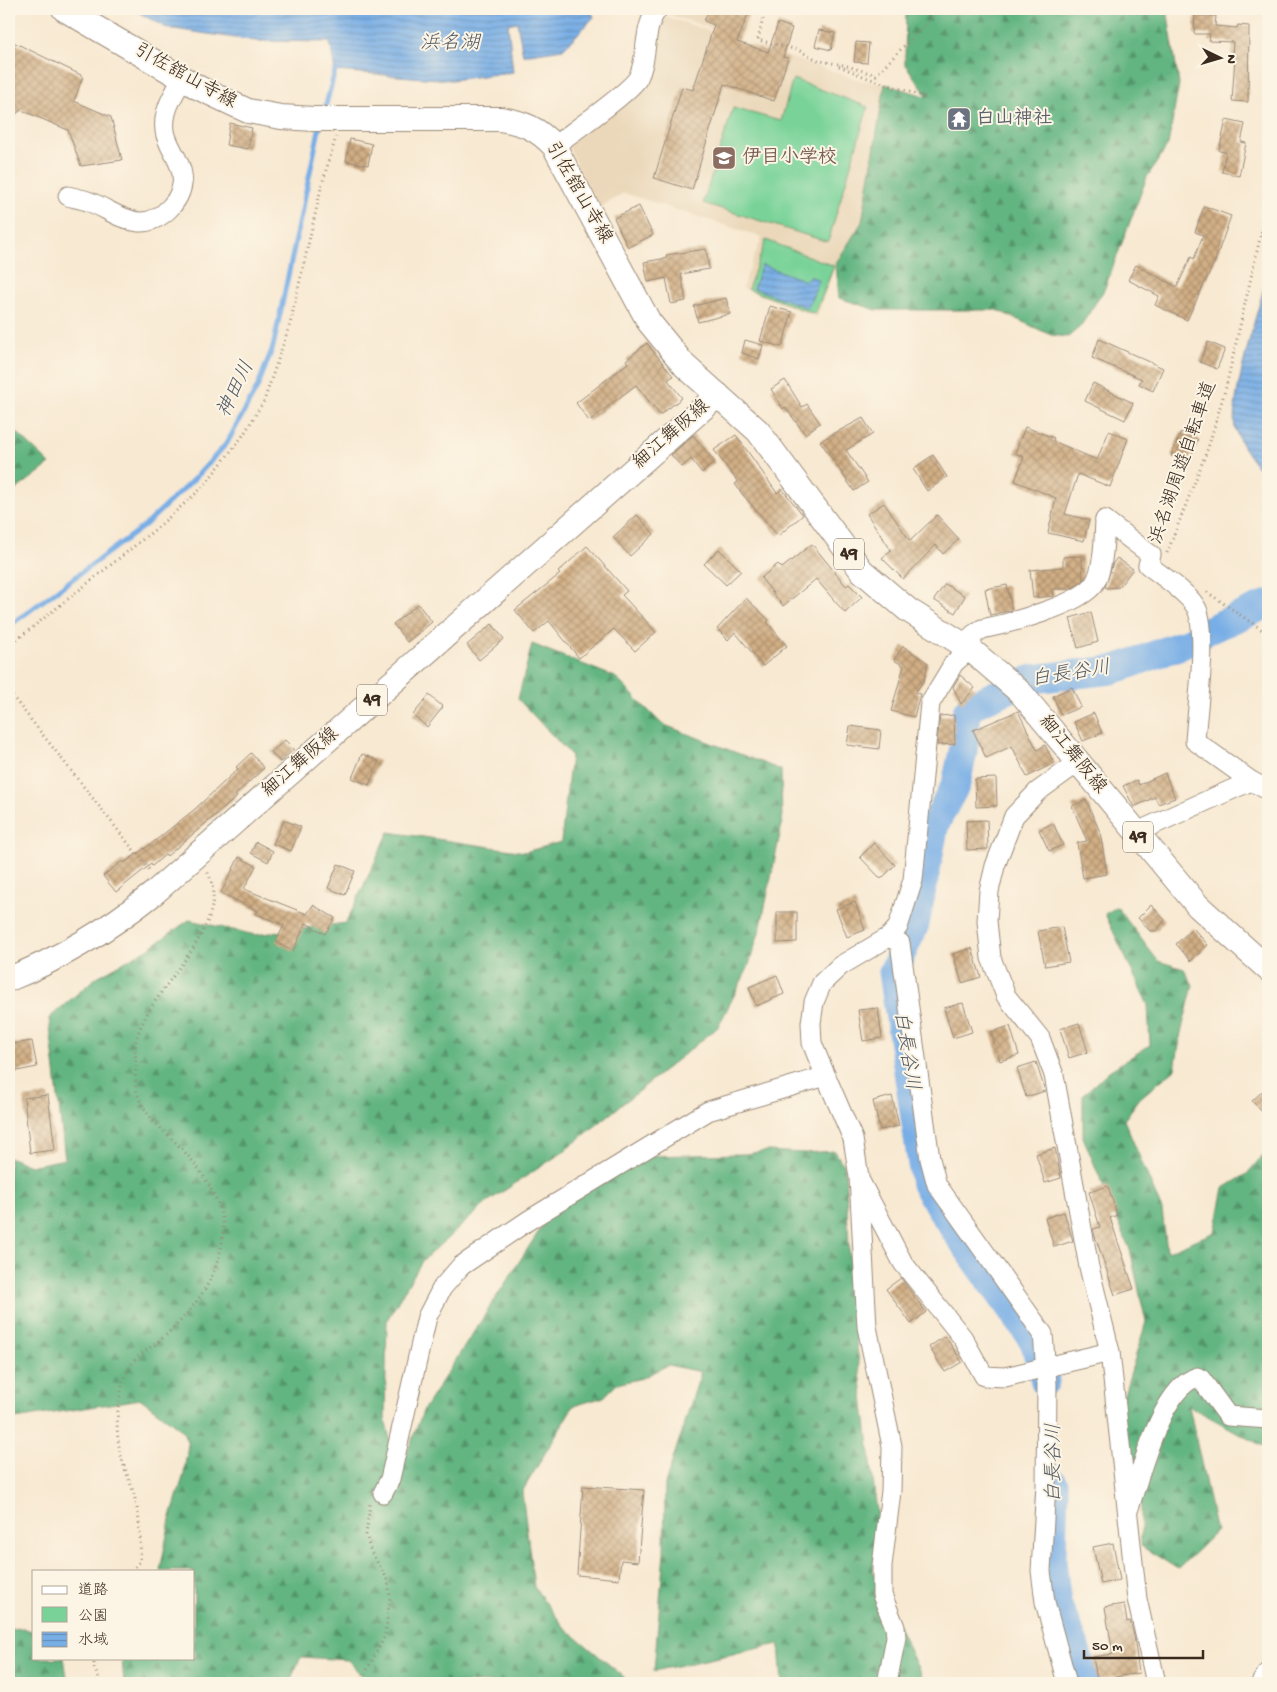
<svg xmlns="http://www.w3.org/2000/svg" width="1277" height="1692" font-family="'Gochi Hand','Klee One',sans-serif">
	<defs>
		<pattern id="forest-firs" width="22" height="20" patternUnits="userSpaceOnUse" patternTransform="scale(1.25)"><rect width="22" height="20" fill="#62b581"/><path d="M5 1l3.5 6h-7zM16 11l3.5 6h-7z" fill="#529369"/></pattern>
		<pattern id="water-rules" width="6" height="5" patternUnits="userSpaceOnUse" patternTransform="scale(1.25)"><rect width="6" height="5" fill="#78aee6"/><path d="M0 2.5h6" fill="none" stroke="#648eba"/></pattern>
		<pattern id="building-cross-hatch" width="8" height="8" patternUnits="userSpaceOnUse" patternTransform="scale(1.25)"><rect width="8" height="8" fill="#d1af85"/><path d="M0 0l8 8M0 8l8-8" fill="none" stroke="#ab8f6c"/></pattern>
	</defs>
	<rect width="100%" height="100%" fill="#fcf5e5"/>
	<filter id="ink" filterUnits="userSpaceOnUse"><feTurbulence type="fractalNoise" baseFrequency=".02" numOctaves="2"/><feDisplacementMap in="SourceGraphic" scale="10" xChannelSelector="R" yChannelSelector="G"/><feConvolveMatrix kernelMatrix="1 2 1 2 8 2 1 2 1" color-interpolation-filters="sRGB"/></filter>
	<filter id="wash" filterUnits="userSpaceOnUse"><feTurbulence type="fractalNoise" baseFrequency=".0096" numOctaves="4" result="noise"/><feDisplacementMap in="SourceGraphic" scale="20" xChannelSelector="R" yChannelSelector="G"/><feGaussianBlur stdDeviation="1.12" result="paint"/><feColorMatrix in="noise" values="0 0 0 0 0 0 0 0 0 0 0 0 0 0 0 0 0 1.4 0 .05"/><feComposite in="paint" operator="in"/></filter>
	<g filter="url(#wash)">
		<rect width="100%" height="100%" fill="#f8e9d2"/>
		<!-- built -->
		<g fill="#ebd8ba">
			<polygon points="670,9 752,9 741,38 664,13"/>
			<polygon points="667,17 859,80 885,84 862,222 836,263 817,317 742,288 762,237 624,193 599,208 568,146 631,91 656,22"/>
		</g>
		<!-- forest -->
		<g fill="url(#forest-firs)" stroke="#4e7050">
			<polygon points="906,9 1167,9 1179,84 1168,145 1147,177 1104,290 1080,327 1068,337 1051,335 997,310 877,310 839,298 836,263 862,222 885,84 928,97 905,64"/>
			<polygon points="9,425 50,464 9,495"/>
			<polygon points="532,644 615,677 662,724 781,770 782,824 761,926 748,968 718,1027 563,1152 490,1200 422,1261 387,1320 385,1418 398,1475 424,1409 552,1211 640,1156 744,1154 768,1151 805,1153 835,1151 845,1168 852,1306 878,1520 873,1573 925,1683 782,1683 779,1644 654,1671 664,1553 665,1484 701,1372 668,1365 642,1378 617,1384 604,1397 573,1406 522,1492 534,1587 564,1627 624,1677 626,1683 368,1683 348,1660 301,1657 289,1683 124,1683 122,1658 194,1658 194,1571 160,1571 170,1520 184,1474 188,1444 183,1431 141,1399 9,1420 9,1157 30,1166 65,1159 49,1018 97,977 148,949 189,920 255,935 346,923 389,832 525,852 561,842 571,755 518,699"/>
			<polygon points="1117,907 1158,961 1184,969 1193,985 1181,1033 1175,1069 1140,1098 1124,1120 1162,1210 1167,1252 1215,1232 1224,1188 1247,1174 1268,1149 1268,1449 1189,1406 1216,1532 1178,1569 1141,1546 1141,1506 1118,1414 1146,1322 1130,1250 1083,1137 1083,1095 1109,1071 1150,1045 1148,1005 1105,914"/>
			<polygon points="23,1628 34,1632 34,1658 64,1658 68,1683 9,1683 9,1629"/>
		</g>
		<!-- green -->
		<g fill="#79d399" stroke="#5a7e5c">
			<polygon points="793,79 868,107 828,242 703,203 733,108 781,121"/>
			<polygon points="766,240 834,266 815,314 748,289"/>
		</g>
		<!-- water -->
		<g fill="url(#water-rules)" stroke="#5a6c82">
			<polygon points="132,9 590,9 594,17 563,49 523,55 517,22 508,24 513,72 451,80 335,71 330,42 256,41 167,28"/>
			<polygon points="762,265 806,281 809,276 819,280 808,308 753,288"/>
			<path d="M 1268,273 L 1268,480 C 1256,465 1240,447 1235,428 C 1229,401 1260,304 1268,273 Z"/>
		</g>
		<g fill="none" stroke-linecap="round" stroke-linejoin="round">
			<!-- stream -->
			<g stroke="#78aee6" stroke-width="5">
				<polyline points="324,112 335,71"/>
				<polyline points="9,626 144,526 198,475 227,443 257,388 273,347 320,125"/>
			</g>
			<!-- river -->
			<g stroke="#78aee6" stroke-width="29">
				<polyline points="1045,1381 1034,1341 954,1229 925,1184 893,972 915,924 935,824 956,784 963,752 967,711 977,703 1032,679 1112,670 1130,664 1192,641 1206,631 1268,604"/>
				<polyline points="1054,1484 1052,1561 1057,1604 1074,1644 1085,1683"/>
			</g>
		</g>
		<g id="blocks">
			<!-- building -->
			<g fill="url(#building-cross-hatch)">
				<polygon points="709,9 750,9 737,42 768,52 778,23 792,28 783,57 788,58 774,101 724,84 692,190 654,178 682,87 693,90 714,25 704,21"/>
				<polygon points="1195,15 1216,16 1215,26 1237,28 1238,25 1249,26 1248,102 1232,101 1235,56 1232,56 1233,42 1209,41 1210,34 1194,34"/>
				<polygon points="819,30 835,33 831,50 815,46"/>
				<polygon points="9,40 83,76 74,101 111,117 122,160 81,166 68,130 21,110 9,120"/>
				<polygon points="856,42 869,43 867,63 854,62"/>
				<polygon points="1226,120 1245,124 1241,142 1246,143 1239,176 1222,172 1226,152 1219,151"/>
				<polygon points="230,123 252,128 248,149 226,145"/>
				<polygon points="350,139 372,144 368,165 346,161"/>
				<polygon points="639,206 653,235 628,247 614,218"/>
				<polygon points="1204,206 1231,216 1215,261 1187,320 1155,305 1159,296 1128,280 1136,265 1177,287 1191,257 1194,259 1203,235 1195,232"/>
				<polygon points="706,249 709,269 681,274 686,301 671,304 666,278 648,282 644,262 667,258 666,255"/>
				<polygon points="726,298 730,314 698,322 694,306"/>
				<polygon points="770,306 792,312 782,347 760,341"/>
				<polygon points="1099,339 1163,368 1153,391 1139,384 1142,379 1092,358"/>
				<polygon points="745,340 763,345 759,359 742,353"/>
				<polygon points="1208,342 1225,349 1217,369 1200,362"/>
				<polygon points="647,343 673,376 668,380 682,398 660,415 636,385 589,421 576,403 628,363 626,360"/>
				<polygon points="785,380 802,407 807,404 820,423 805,434 785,407 783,409 771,389"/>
				<polygon points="1093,383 1133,403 1125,420 1085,401"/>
				<polygon points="863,418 873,434 846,450 868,482 854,491 820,441"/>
				<polygon points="1025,427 1054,438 1053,441 1097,460 1109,431 1128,439 1110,487 1078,474 1065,514 1089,520 1084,541 1048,533 1056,498 1015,481 1024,457 1015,453"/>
				<polygon points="1181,432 1198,439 1188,463 1171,456"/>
				<polygon points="693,435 715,462 702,473 691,459 682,467 671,455"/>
				<polygon points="736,435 777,493 782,489 803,515 778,536 743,495 735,484 738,482 714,450"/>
				<polygon points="933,455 947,477 927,491 913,469"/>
				<polygon points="884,503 910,541 937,515 959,539 943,554 936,545 903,579 882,558 891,550 867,514"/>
				<polygon points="637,515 654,534 630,556 613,537"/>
				<polygon points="812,544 846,586 849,584 862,597 845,613 816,579 783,606 761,578 778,564 782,568"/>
				<polygon points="587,546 627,591 622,595 656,632 635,651 614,629 579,658 549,621 534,633 515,610 560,574 558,572"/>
				<polygon points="719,549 741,571 726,585 704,564"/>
				<polygon points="1082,556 1083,579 1079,583 1070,589 1053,589 1054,596 1033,598 1030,570 1063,567 1063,557"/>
				<polygon points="1117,558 1133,569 1119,587 1107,588 1105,587 1113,563"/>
				<polygon points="945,584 965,596 955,613 934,600"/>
				<polygon points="1007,585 1012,610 990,615 985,589"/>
				<polygon points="746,598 769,620 767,622 787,646 763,666 735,632 728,640 717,629"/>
				<polygon points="418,604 432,622 407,642 393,624"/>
				<polygon points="1091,612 1098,642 1078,648 1070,618"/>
				<polygon points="492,624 504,639 479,660 467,645"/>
				<polygon points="903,646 928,663 924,680 915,693 920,694 914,717 891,711 904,666 894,660"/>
				<polygon points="960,675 975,688 961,704 953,687"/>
				<polygon points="1072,687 1081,707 1061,715 1053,696"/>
				<polygon points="429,695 443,707 427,727 413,715"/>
				<polygon points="1018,711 1037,750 1045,745 1054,763 1027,777 1012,746 986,758 973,730"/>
				<polygon points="1094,713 1102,733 1083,741 1074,722"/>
				<polygon points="954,715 955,744 937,745 940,716"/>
				<polygon points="850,726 881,730 879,749 847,745"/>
				<polygon points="285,740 294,749 280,762 271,752"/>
				<polygon points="251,753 264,768 235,795 237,797 167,856 166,854 152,866 151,864 116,892 103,876 122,861 124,863 151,844 195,809 238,769 236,767"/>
				<polygon points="362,754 379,761 369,785 352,778"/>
				<polygon points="1165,773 1175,798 1158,804 1155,797 1134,807 1123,786 1137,780 1139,785"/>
				<polygon points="996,778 997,806 976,807 975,779"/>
				<polygon points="1086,800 1100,832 1107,874 1083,878 1077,843 1087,841 1072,806"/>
				<polygon points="284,820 301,827 291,851 273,844"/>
				<polygon points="987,820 988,849 967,850 966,821"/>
				<polygon points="1053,823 1063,845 1049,851 1039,830"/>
				<polygon points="256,842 273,851 268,862 251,853"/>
				<polygon points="874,843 895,865 881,879 860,857"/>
				<polygon points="239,857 256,866 244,889 307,914 313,905 335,918 325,934 306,923 293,951 276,942 284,925 256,914 258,911 221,893"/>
				<polygon points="338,864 355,871 345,895 328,888"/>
				<polygon points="855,902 865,930 847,937 836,909"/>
				<polygon points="1151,905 1165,920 1156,931 1150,931 1138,918"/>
				<polygon points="777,912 797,912 797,942 777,943"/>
				<polygon points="1062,927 1069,962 1045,966 1038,931"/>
				<polygon points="1193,928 1208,945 1191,961 1176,944"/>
				<polygon points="972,948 981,977 962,983 953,954"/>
				<polygon points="777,975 784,994 756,1006 749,987"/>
				<polygon points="963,1003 972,1032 953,1038 944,1008"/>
				<polygon points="878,1008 882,1038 863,1041 858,1010"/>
				<polygon points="1079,1023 1088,1052 1069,1058 1060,1029"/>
				<polygon points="1010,1026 1019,1055 1000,1061 991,1032"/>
				<polygon points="32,1041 37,1067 17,1071 12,1044"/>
				<polygon points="1036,1062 1045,1091 1026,1097 1017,1068"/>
				<polygon points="1268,1086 1268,1118 1252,1101"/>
				<polygon points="48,1095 55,1150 30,1153 24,1098"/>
				<polygon points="892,1096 899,1126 880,1130 873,1101"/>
				<polygon points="1055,1148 1061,1178 1045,1183 1036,1154"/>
				<polygon points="1108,1186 1117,1215 1110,1218 1134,1289 1115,1295 1094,1233 1093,1229 1100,1227 1089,1192"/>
				<polygon points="1064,1212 1073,1241 1054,1247 1045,1218"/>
				<polygon points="901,1278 926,1312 911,1324 886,1289"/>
				<polygon points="945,1336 962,1362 945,1372 929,1347"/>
				<polygon points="583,1486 644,1490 638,1562 621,1560 619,1579 577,1575"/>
				<polygon points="1113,1543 1120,1580 1101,1584 1093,1547"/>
				<polygon points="1124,1604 1127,1622 1130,1621 1134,1636 1139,1673 1097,1680 1093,1657 1113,1654 1105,1607"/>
			</g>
		</g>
	</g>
	<g filter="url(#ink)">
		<use href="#blocks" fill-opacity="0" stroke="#9a8a78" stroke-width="1"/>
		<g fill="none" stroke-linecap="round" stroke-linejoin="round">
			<defs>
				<g id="minor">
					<path d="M 554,146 C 571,133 629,93 638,78 C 649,57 642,27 658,9"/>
					<path d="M 68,196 C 75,198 83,199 90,202 C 106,208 121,220 139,222 C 162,223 186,197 182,174 C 180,159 167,146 165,131 C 162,111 174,94 183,78"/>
					<path d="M 1105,520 L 1151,555 L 1148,565 C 1162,576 1190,594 1197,609 C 1208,635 1197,710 1195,741 L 1251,781 L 1268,790"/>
					<polyline points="1080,761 1037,792 1014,816 995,866 989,891 987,921 991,958 1006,996 1040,1038 1054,1075 1089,1267 1110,1352 1137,1599 1156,1683"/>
					<polyline points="1136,835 1148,827 1251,781"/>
					<polyline points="889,937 900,943 930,1159 937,1185 1043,1334 1047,1384 1046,1485 1041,1571 1045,1602 1067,1683"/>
					<polyline points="861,1183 903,1263 963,1338 984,1376 1005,1377 1110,1352"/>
					<polyline points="383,1493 390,1479 427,1317 442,1288 461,1266 529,1220 708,1111 826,1076"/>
					<path d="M 1129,1508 C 1140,1475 1161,1388 1197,1377 L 1201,1379 L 1228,1416 L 1268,1419"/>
					<path d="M 887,1683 L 896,1637 L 895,1627 L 882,1595 L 882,1566 L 891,1491 L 892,1446 L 867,1327 L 859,1177 L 853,1139 L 818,1058 L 812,1043 L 811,1023 L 814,1002 L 822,983 L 840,966 L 889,937 L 898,927 L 913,880 L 930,703 L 954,663 L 970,649 L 973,635 L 982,629 C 1007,624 1080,605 1094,584 C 1104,570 1104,538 1105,520"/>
					<polyline points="1261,1683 1268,1672"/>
				</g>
				<g id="major">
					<path d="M 64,9 L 199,88 L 248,111 L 281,117 L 314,119 L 500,119 C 523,122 538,129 554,146 L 649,322 L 685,366 L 758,431 L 862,571 L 908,610 L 970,649 L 1021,693 L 1198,906 L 1268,969"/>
					<path d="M 9,979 C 62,958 109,929 154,893 L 718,395"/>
				</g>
			</defs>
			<!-- minor casing -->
			<use href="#minor" stroke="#9a8a78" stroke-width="21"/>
			<!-- major casing -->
			<use href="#major" stroke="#9a8a78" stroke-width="26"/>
			<!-- path -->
			<g stroke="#9a8a78" stroke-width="3" stroke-dasharray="1 4" stroke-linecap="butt">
				<polyline points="765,9 758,40 798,50 820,61 844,65 876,75 940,9"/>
				<polyline points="839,66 865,77 928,98"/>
				<polyline points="1167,553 1208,448 1226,387 1268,203"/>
				<polyline points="1207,592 1268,634"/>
				<polyline points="9,646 157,528 202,488 242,437 264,401 290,324 322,184 336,137"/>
				<polyline points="9,692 151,872"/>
				<path d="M 132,1571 L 140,1561 C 141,1539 140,1516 134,1495 C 130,1479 121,1462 119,1446 C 115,1423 118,1398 125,1377 C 133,1356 144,1353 159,1341 C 192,1314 223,1273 223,1228 C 223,1201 199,1166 180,1147 C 164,1130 140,1113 136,1088 C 135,1081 136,1072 136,1065 C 136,1057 134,1048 136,1041 C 147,988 237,927 207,871"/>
				<polyline points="94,1658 94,1668 101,1683"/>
				<polyline points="360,1683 385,1636 390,1598 388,1580 371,1552 366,1535 370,1504"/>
			</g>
			<!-- minor -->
			<use href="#minor" stroke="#fff" stroke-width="19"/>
			<!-- major -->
			<use href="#major" stroke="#fff" stroke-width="24"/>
		</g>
	</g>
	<!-- icons -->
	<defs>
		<symbol id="temple-square" viewBox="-11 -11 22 22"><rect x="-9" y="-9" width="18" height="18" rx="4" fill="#6b7280" stroke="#fcf5e5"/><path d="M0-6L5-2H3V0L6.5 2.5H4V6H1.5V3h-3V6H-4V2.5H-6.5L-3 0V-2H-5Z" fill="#fff"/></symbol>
		<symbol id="school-square" viewBox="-11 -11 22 22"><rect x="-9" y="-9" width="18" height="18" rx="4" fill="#8d6e63" stroke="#fcf5e5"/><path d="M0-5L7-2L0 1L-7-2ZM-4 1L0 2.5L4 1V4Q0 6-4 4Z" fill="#fff"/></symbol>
	</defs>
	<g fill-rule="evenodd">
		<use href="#temple-square" x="945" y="105" width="28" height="28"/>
		<use href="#school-square" x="710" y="144" width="28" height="28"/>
	</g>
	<g text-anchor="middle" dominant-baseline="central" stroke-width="4" stroke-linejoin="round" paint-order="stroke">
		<!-- shield labels -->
		<g fill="#fcf5e5" stroke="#75675a" stroke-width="1">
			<rect x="834" y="538.5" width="30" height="31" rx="4"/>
			<rect x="357" y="684.5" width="30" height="31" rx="4"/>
			<rect x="1123" y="821.5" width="30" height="31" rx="4"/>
		</g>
		<g font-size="18" font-weight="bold" fill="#3b2a1e">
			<text x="849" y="554">49</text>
			<text x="372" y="700">49</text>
			<text x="1138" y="837">49</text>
		</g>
		<!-- street labels -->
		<g font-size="19" fill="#3b2a1e" stroke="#fcf5e5">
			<text transform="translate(185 77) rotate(29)">引佐舘山寺線</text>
			<text transform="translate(578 193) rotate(60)">引佐舘山寺線</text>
			<text transform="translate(672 435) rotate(-41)">細江舞阪線</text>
			<text transform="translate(1184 463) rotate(-71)">浜名湖周遊自転車道</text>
			<text transform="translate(1072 755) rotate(51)">細江舞阪線</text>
			<text transform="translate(301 763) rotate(-41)">細江舞阪線</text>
		</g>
		<!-- worship labels -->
		<g font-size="19" font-weight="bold" fill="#5b616d" stroke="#fcf5e5" text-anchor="start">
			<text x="976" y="119">白山神社</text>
		</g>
		<!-- education labels -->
		<g font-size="19" font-weight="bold" fill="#785e54" stroke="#fcf5e5" text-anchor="start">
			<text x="742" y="158">伊目小学校</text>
		</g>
		<!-- water labels -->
		<g font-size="20" font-style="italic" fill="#505864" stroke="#fcf5e5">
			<text x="450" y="44">浜名湖</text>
			<text transform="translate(237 390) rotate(-64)">神田川</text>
			<text transform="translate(1071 675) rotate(-9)">白長谷川</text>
			<text transform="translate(905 1051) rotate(81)">白長谷川</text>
			<text transform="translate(1055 1463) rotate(-90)">白長谷川</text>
		</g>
	</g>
	<!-- margin -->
	<rect width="1277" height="1692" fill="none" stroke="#fcf5e5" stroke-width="30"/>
	<!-- legend -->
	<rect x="32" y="1570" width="162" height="90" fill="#fcf5e5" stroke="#afa495"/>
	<rect x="42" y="1586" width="25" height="8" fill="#ffffff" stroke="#afa495"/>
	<text x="78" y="1594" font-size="15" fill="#3b2a1e">道路</text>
	<rect x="42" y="1607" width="25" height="15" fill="#79d399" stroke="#afa495"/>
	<text x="78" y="1620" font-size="15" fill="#3b2a1e">公園</text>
	<rect x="42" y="1632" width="25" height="15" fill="url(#water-rules)" stroke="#afa495"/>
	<text x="78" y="1644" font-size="15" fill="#3b2a1e">水域</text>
	<!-- north arrow -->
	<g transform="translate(1220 58) rotate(95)" stroke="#fcf5e5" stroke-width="4" paint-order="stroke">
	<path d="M0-4L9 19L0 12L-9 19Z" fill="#3b2a1e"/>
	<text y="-8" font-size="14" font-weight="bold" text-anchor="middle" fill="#3b2a1e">N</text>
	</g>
	<!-- scale -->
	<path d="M1084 1650v8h119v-8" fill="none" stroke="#3b2a1e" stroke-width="2.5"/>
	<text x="1092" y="1650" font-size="15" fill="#3b2a1e" stroke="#fcf5e5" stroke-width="4" paint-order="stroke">50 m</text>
</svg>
